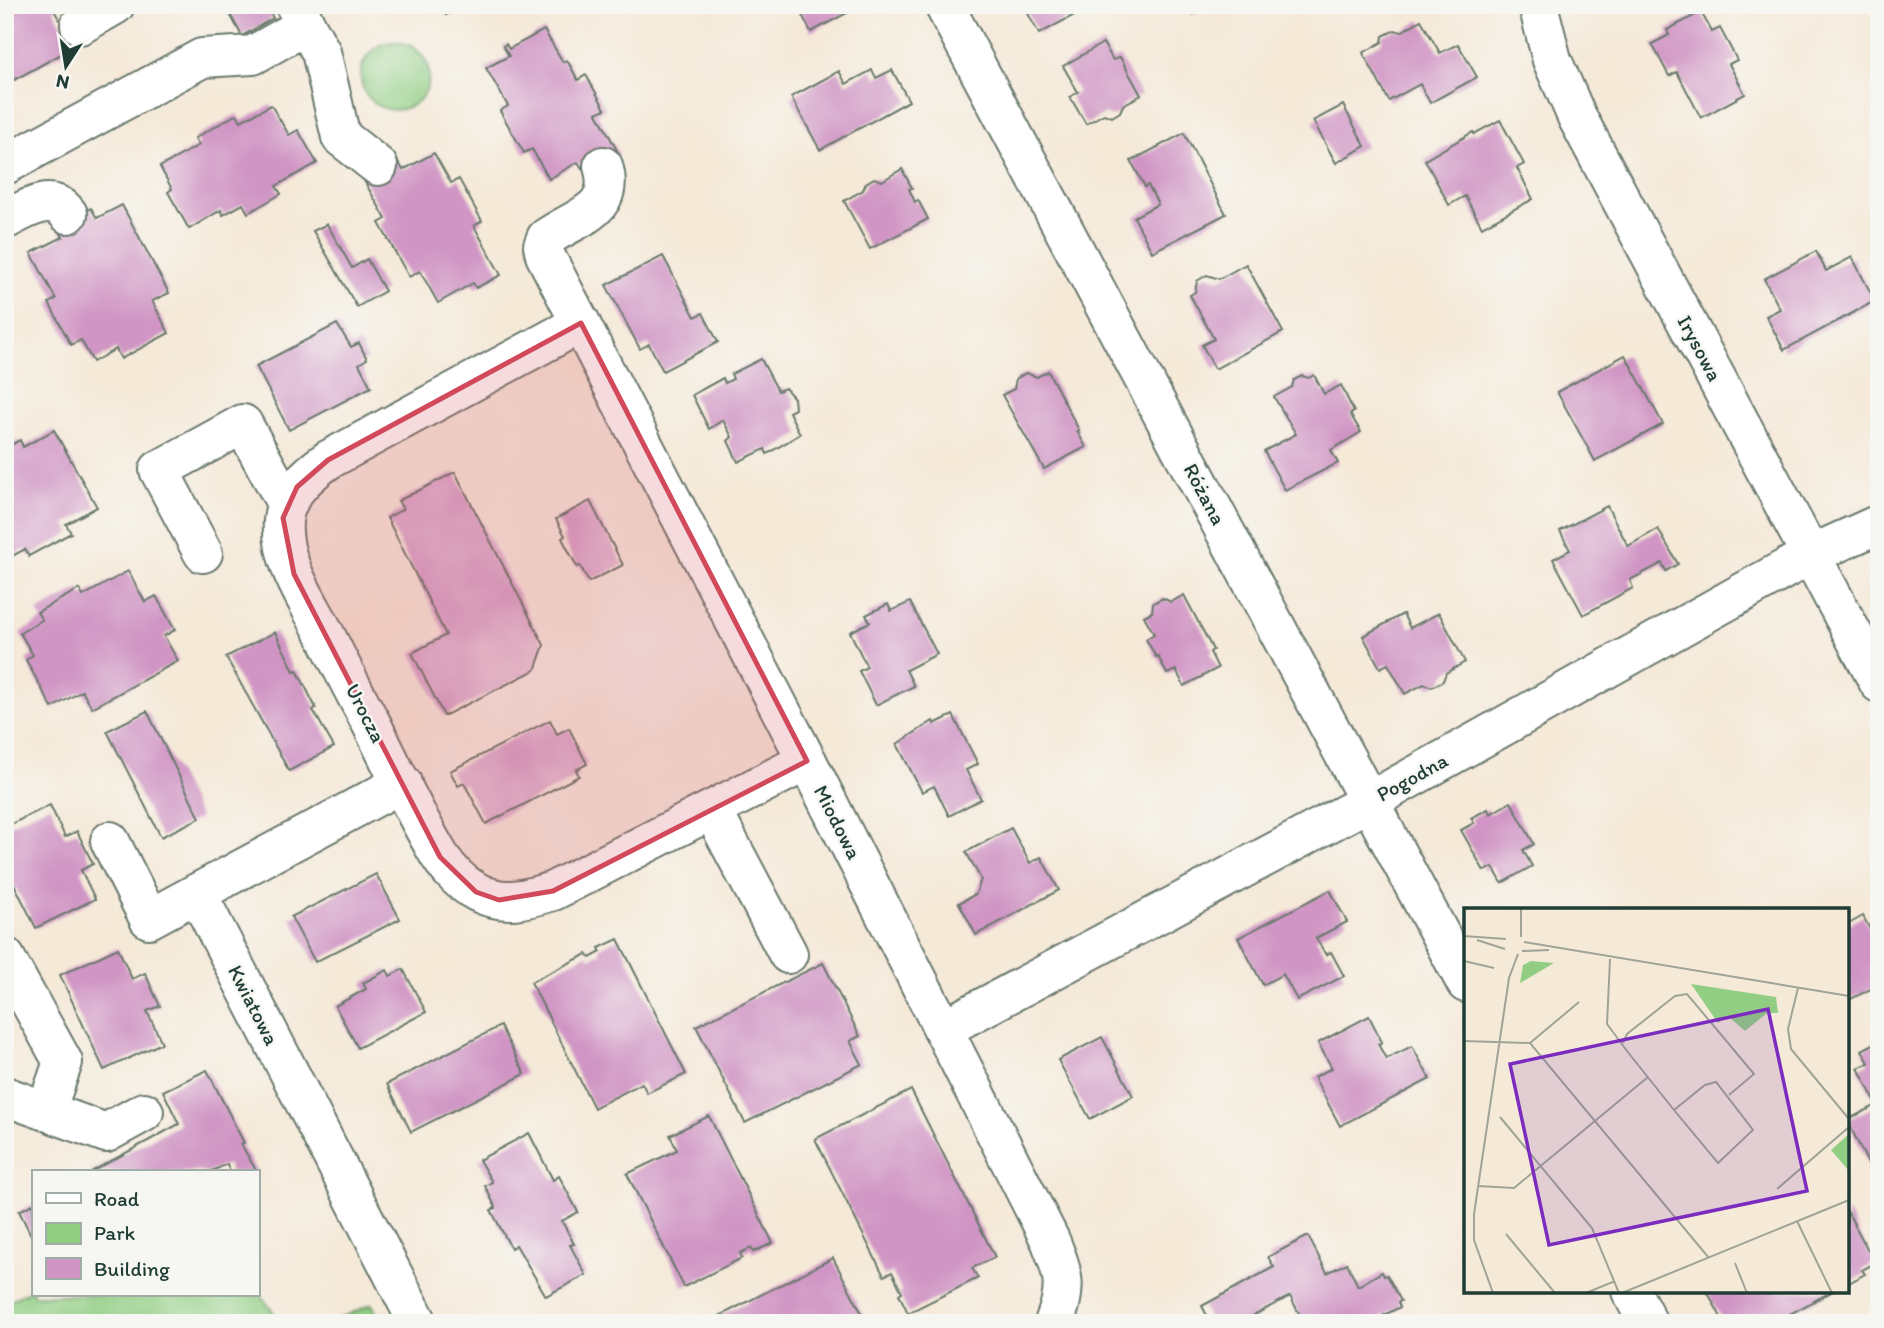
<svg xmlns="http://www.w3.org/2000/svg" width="1884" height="1328" font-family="Itim,sans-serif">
	<rect width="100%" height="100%" fill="#f6f6f2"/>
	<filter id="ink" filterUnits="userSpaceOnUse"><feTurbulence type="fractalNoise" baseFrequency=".0143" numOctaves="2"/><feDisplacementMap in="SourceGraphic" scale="14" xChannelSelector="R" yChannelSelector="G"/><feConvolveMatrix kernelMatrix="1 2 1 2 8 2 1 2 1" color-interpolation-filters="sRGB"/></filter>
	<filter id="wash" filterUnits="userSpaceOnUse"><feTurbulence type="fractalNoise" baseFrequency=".00686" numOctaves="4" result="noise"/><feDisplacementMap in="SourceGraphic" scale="28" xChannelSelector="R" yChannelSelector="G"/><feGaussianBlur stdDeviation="1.57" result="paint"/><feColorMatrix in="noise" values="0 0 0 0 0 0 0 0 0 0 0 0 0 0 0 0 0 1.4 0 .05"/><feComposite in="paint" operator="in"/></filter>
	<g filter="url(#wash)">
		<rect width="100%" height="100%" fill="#f5e9d8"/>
		<!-- green -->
		<g fill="#91ce83" stroke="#58865c" stroke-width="2">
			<circle cx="395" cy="76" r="34"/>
			<polygon points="33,1289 33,1295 257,1295 257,1291 282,1323 5,1323 5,1294 9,1301"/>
			<polygon points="372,1304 381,1323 330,1323"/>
		</g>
		<g id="blocks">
			<!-- building -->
			<g fill="#d095c4">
				<polygon points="5,5 63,5 54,10 74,47 5,85"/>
				<polygon points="225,5 266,5 273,18 242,36"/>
				<polygon points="441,5 465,5 446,15"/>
				<polygon points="797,5 862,5 811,32"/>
				<polygon points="1040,5 1093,5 1039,34 1028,14 1041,7"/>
				<polygon points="1188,5 1210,5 1193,14"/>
				<polygon points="1701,12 1712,32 1720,28 1737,60 1729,64 1745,94 1701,118 1677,72 1669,76 1652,44 1669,35 1667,30"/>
				<polygon points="1421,20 1440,53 1458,44 1477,77 1430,103 1420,84 1389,101 1363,53 1382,42 1383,36 1395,30 1401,32"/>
				<polygon points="544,30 563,62 567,60 578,80 586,75 605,109 597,113 619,154 585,173 578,162 549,179 532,149 524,153 500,111 508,106 486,68 509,56 503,46 506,44 509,49"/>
				<polygon points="1103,43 1113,60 1120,57 1141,95 1123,105 1120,112 1112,117 1104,114 1086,124 1070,97 1078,92 1063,66"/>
				<polygon points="872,70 876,78 892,70 909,101 820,150 791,97 839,71 846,84"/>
				<polygon points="271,105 289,135 298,130 317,163 276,186 281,194 248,213 243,204 223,215 221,210 189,229 168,192 172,189 160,167 199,145 195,138 237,114 241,121"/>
				<polygon points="1343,105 1365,146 1336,163 1313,121"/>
				<polygon points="1500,120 1524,164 1517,168 1533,199 1482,227 1465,196 1449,205 1425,160 1473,132 1474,134"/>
				<polygon points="1184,133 1226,214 1152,252 1134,217 1158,204 1148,185 1145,187 1131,161"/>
				<polygon points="434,153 451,183 459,179 482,221 474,226 501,275 476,288 473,283 438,303 420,271 409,277 379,223 386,219 363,179 397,160 403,170"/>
				<polygon points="902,169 912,188 909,189 915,202 918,200 928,219 870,249 844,201 863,190 866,183 874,178 882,181"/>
				<polygon points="122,205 169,293 152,301 169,333 121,359 116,349 93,362 81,340 71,345 49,303 56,299 31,253 63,237 57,226 91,208 97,218"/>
				<polygon points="327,224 352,268 367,259 385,291 357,307 313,231"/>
				<polygon points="1816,251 1826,271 1852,257 1875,301 1784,350 1766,316 1780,309 1764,279"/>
				<polygon points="663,256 695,317 703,313 718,342 663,371 649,344 640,349 606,285"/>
				<polygon points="1246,264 1283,332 1215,369 1202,345 1214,339 1190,295 1195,292 1197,281 1207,275 1219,279"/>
				<polygon points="337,324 351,347 359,343 367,359 359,364 371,387 289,430 256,366"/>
				<polygon points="1625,355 1663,424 1595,461 1557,392"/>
				<polygon points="761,359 778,391 785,388 794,398 795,409 789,412 800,434 767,454 765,449 738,462 728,441 732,437 723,420 709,429 692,395 723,378 725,383 733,379 731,374"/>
				<polygon points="1048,371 1079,430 1077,431 1086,447 1044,469 1002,395 1014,389 1016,379 1026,373 1037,377"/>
				<polygon points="1314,375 1324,394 1341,385 1354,412 1350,414 1361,432 1331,450 1338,463 1285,490 1264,451 1296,434 1274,397 1292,387 1294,380 1302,376 1309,378"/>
				<polygon points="54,430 97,507 66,524 71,533 29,556 25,549 5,560 5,448 20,440 23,447"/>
				<polygon points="455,472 544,645 535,670 444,716 412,653 446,635 387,518 403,509 398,501"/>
				<polygon points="590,501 623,565 589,582 580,566 577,567 562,538 565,536 556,519"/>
				<polygon points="1607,506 1628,546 1658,529 1678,564 1666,571 1662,563 1630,580 1633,588 1583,615 1553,559 1570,550 1560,531"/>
				<polygon points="128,571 145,602 156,596 175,630 164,636 178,661 92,708 82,691 52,708 26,660 33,655 20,633 42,620 37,612 79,589 83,596"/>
				<polygon points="1184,595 1213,650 1210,652 1218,668 1184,686 1176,670 1167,674 1158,656 1156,657 1146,639 1154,634 1144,616 1152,612 1153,603 1163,598 1171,602"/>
				<polygon points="910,602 937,654 906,670 914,686 876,705 859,671 867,667 850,632 870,622 866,615 888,604 891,611"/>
				<polygon points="1439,613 1465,662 1446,673 1443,681 1432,687 1424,684 1405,694 1388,664 1380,668 1363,636 1403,614 1410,628"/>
				<polygon points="275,632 294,671 297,670 316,708 313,710 334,747 289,771 226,657"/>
				<polygon points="147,711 200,818 161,837 107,731"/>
				<polygon points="953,715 978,764 966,770 981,799 949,816 934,786 922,792 897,744 933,721 934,724"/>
				<polygon points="550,720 557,734 569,728 587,764 576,770 579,776 486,824 464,783 458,786 450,771"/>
				<polygon points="1511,802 1534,844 1523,850 1532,866 1502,883 1493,867 1484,871 1461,830 1474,823 1471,818 1488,809 1490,814"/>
				<polygon points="50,805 65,837 77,831 93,864 81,870 95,899 36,928 5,866 5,827"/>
				<polygon points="1011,828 1030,863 1041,857 1059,890 976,935 959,903 976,894 981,879 966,852"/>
				<polygon points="376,874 400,919 315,962 291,917"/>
				<polygon points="1330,890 1347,922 1316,938 1326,955 1331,952 1344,976 1297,1000 1283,974 1263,985 1238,938"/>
				<polygon points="1863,916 1879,946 1879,985 1847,1001 1847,925"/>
				<polygon points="618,939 686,1074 647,1093 642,1083 594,1108 531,982 587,954 590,958 601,952 599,948"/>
				<polygon points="118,948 132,979 145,973 160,1006 147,1011 162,1043 104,1070 60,975"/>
				<polygon points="823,963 860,1036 850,1041 862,1064 745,1123 696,1026"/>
				<polygon points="403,969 426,1012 358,1048 335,1006 366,989 363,983 387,970 390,976"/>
				<polygon points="1369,1016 1382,1042 1378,1044 1386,1059 1412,1046 1430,1079 1340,1126 1314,1077 1332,1068 1318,1043"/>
				<polygon points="500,1026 525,1074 411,1132 387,1084"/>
				<polygon points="1102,1037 1133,1096 1090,1119 1058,1060"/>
				<polygon points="1879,1041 1879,1176 1875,1178 1847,1120 1877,1105 1858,1068 1869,1063 1862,1050"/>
				<polygon points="207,1070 244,1143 241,1144 257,1172 230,1172 227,1164 210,1172 91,1172 179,1124 163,1091"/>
				<polygon points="911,1090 995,1257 972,1268 978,1278 908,1313 899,1294 902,1292 892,1272 884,1276 815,1139"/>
				<polygon points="709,1116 773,1243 753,1252 751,1248 740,1253 742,1258 684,1287 627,1174 677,1150 670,1135"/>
				<polygon points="529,1133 553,1180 559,1176 578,1212 562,1221 574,1244 570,1245 586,1275 546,1296 516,1245 511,1248 491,1210 496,1208 485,1186 492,1182 479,1160"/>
				<polygon points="33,1204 33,1239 19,1211"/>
				<polygon points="1847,1211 1875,1263 1862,1270 1865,1274 1847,1284"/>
				<polygon points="1308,1236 1327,1273 1347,1263 1358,1286 1382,1272 1384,1276 1387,1275 1401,1301 1398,1302 1400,1307 1377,1319 1379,1323 1317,1323 1316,1320 1304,1323 1290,1296 1254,1315 1258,1323 1211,1323 1202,1306 1274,1267 1268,1257"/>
				<polygon points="833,1258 867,1323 706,1323"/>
				<polygon points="1707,1291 1833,1291 1773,1323 1724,1323"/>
			</g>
		</g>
	</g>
	<g filter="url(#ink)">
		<use href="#blocks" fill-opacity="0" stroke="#6a796d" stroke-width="2"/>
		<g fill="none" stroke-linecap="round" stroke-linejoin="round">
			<defs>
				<g id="minor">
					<polyline points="944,5 1466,983"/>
					<polyline points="1538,5 1552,60 1577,117 1879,683"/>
					<polyline points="80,25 115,5"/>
					<polyline points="306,25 321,52 341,137 378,166"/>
					<polyline points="5,165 202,58 253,55 306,25 295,5"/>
					<path d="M 603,166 C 617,211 575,217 546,238 L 543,246 L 545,255 L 807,761 L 1050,1240 C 1064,1274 1068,1288 1054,1323"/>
					<path d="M 5,220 C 24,210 52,191 68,214"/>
					<path d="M 581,323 L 328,460 C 308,474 285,494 283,521 C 280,562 307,599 325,634 C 340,664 355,694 371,723 C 393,767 414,813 439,855 C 448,869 462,884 477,892 C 503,906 527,899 553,891 L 807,761"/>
					<polyline points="203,553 159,470 243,424 287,505"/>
					<polyline points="402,783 197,893 418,1323"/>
					<polyline points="712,810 788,954"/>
					<polyline points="110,841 149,919 197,893"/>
					<polyline points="5,957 63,1062 46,1111 5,1096"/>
					<polyline points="943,1029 1368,802 1810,555 1879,524"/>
					<polyline points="46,1111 106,1133 144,1112"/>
					<polyline points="1631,1291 1648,1323"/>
				</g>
			</defs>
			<!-- minor casing -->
			<use href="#minor" stroke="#6a796d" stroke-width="42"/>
			<!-- minor -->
			<use href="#minor" stroke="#fff" stroke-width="38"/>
		</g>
	</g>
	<!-- marked area -->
	<path fill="#d1495b" fill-opacity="0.2" stroke="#d1495b" stroke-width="5" stroke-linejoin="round" d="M 581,323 L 807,761 L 553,891 L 499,900 L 476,892 L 440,857 L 294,574 L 283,518 L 297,487 L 328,460 Z"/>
	<g text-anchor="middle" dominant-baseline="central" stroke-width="5" stroke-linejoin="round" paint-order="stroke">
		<!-- street labels -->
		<g font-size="21" fill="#1f3d34" stroke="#f6f6f2">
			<text transform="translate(1700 348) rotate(62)">Irysowa</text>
			<text transform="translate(1205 494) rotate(62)">Różana</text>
			<text transform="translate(366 713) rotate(63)">Urocza</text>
			<text transform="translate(1412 777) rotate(-29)">Pogodna</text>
			<text transform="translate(838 822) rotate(63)">Miodowa</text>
			<text transform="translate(254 1005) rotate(63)">Kwiatowa</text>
		</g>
	</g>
	<!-- overview -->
	<g transform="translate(1464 908)">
		<rect width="385" height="385" fill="#f5e9d8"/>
		<path d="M 67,53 L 90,55 L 56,75 L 59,57 ZM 227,76 L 312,89 L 314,105 L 303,105 L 281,123 L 264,108 L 254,115 ZM 385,226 L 385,263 L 367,242 Z" fill="#91ce83"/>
		<path fill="none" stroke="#9fa496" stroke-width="2" d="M 57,0 L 57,29M 0,28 L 42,31M 13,32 L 41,41M 60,34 L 385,88M 58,43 L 85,42M 146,51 L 143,116 L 163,143 L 210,202 L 254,255 L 289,222 L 252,174 L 241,177 L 210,202M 0,53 L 30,60M 334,80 L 324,121 L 327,141 L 385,211M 0,133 L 66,135 L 245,350M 66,135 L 115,94M 159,135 L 163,126 L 211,88 L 223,86 L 290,166 L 265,187M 36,209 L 128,320 L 155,385M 14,278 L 50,280 L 184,169M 313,281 L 385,219M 333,313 L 368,385M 42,326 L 91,385M 271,355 L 283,385M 29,385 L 10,332 L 10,306 L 45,70 L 54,46M 122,385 L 151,373M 158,385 L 385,292"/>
		<path fill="#7b2cbf" fill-opacity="0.15" stroke="#7b2cbf" stroke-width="3.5" d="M 304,101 L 343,283 L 85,337 L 46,156 Z"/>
		<rect width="385" height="385" fill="none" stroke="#1f3d34" stroke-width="3.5"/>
	</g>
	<!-- margin -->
	<rect width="1884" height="1328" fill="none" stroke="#f6f6f2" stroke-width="28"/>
	<!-- legend -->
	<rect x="32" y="1170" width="228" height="126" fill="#f6f6f2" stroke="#a0aca6" stroke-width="2"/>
	<rect x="46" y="1193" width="35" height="10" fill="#ffffff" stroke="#a0aca6" stroke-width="2"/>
	<text x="94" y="1206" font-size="21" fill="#1f3d34">Road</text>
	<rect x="46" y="1223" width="35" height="21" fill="#91ce83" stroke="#a0aca6" stroke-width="2"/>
	<text x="94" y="1240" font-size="21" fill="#1f3d34">Park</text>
	<rect x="46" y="1258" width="35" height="21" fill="#d095c4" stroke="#a0aca6" stroke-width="2"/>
	<text x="94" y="1276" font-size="21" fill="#1f3d34">Building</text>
	<!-- north arrow -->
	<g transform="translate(66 66) rotate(192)" stroke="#f6f6f2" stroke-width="5" paint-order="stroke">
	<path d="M0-5L12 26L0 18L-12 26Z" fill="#1f3d34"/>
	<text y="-10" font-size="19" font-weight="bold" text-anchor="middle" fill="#1f3d34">N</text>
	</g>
</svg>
